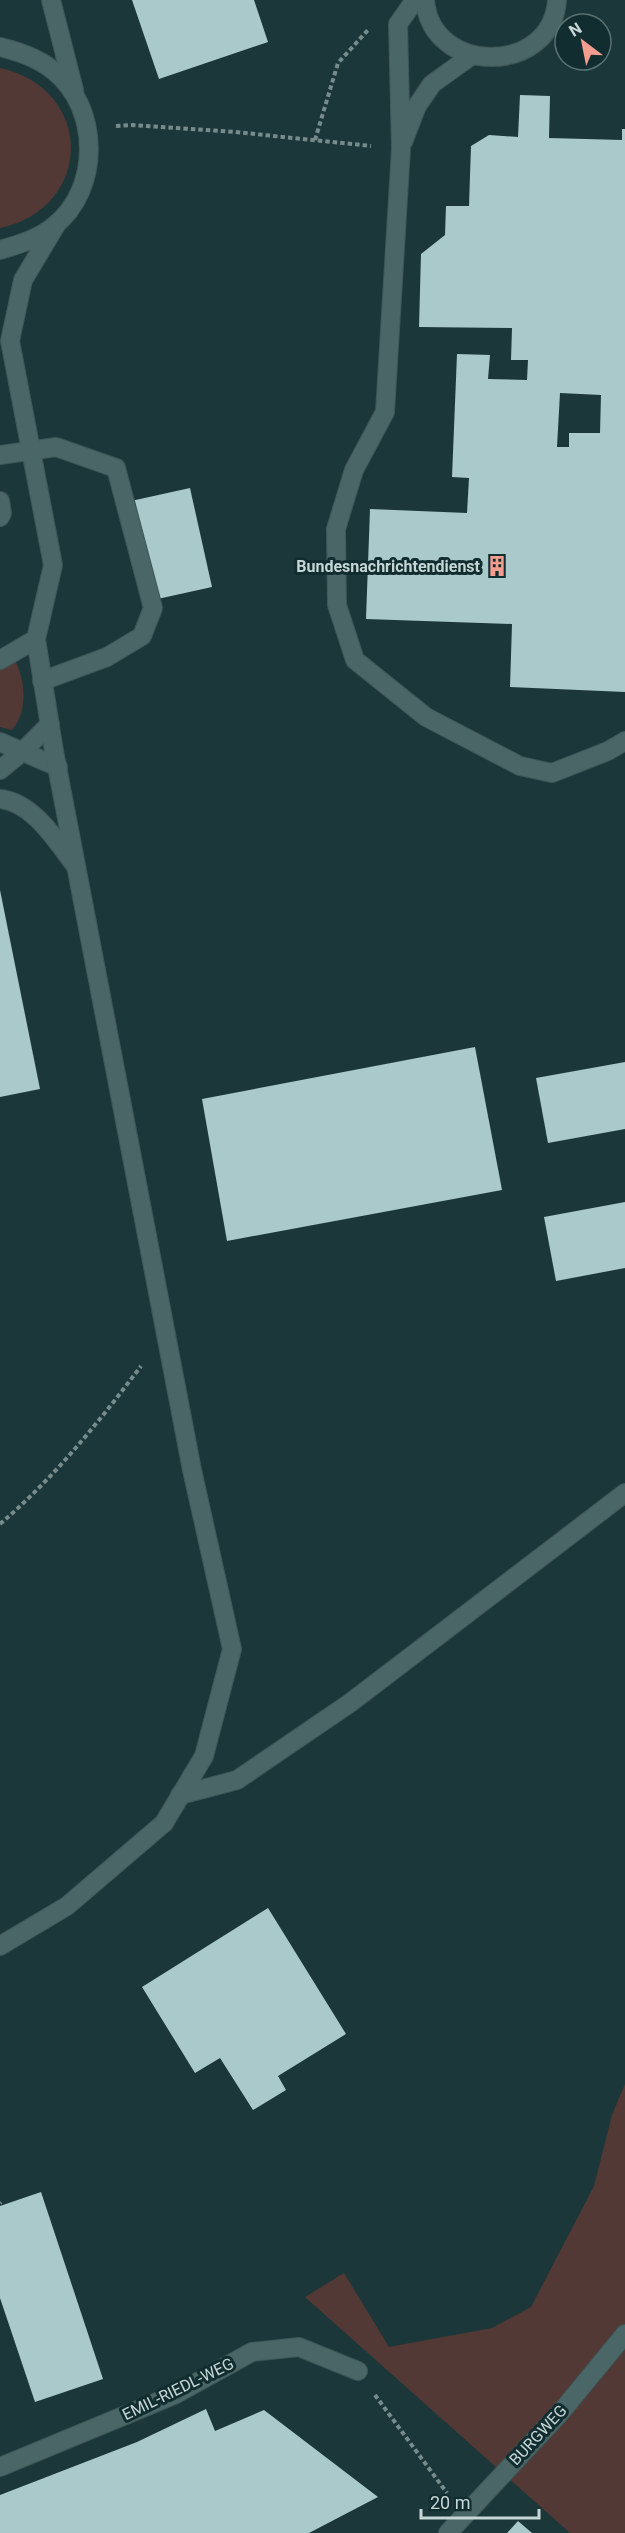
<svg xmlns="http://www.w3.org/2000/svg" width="625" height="2533" font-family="Roboto,sans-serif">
	<rect width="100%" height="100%" fill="#1c3739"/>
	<!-- green -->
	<g fill="#523935">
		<path d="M 0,68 C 95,89 94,208 0,228 Z"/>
		<path d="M 14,658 C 25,679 29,710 12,730 L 0,727 L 0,662 Z"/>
		<polygon points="625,2084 625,2533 570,2533 305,2297 344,2273 389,2347 492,2328 531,2307 594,2186 612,2115"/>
	</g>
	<!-- building -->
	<g fill="#aac9ca" fill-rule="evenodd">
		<polygon points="132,0 254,0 268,42 159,79"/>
		<path d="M 520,95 L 550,96 L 549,138 L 622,140 L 622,129 L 625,129 L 625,692 L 510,687 L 512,624 L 366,619 L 370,509 L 467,513 L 469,478 L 452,477 L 457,354 L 490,355 L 488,379 L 527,380 L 528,360 L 511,360 L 512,328 L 419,327 L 421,254 L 445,235 L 446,206 L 469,206 L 471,146 L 489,135 L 518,137 ZM 560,393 L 601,395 L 600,433 L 569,433 L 569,447 L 557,447 Z"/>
		<polygon points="190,488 212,587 153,600 131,501"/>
		<polygon points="0,890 40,1089 0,1097"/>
		<polygon points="475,1047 502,1190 227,1241 202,1099"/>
		<polygon points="625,1062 625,1129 548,1143 536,1078"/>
		<polygon points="625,1202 625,1268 556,1281 544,1217"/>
		<polygon points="268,1908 346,2034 278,2076 286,2090 253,2110 220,2058 195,2073 142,1987"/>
		<polygon points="41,2192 103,2379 35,2402 0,2298 0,2206"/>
		<polygon points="206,2409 215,2431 264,2410 378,2497 309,2533 0,2533 0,2495 137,2442"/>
		<polygon points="518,2521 532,2533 507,2533"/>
	</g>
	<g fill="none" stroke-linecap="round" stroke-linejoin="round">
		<defs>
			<g id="minor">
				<polyline points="51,0 74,90"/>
				<polyline points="415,0 398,24 401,149 385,412 354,470 336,529 337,605 355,660 426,717 520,766 552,773 608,751 625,741"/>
				<path d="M 425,0 C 431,76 552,76 557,0"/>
				<path d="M 0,47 C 20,52 38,58 54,71 C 100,108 101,189 54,226 C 38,239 20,244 0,250"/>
				<polyline points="403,142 417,106 432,84 471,56"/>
				<polyline points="0,455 56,447 116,468 153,608 142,636 107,657 42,681"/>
				<polyline points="0,501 2,513 0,517"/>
				<polyline points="0,660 36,639 53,565 10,341 23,280 56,225"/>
				<polyline points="0,742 58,767"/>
				<polyline points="0,770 22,752 50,724"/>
				<path d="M 0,799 C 33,802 57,842 75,865"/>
				<polyline points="180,1795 237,1780 350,1703 625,1493"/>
				<polyline points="0,1946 67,1906 164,1823 204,1756 232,1649 192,1470 54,751 36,639"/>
				<polyline points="0,2467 174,2395 252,2352 299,2347 358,2371"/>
				<polyline points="448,2533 561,2412 625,2334"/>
			</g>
		</defs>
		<!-- minor casing -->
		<use href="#minor" stroke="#3e5657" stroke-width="20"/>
		<!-- path -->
		<g stroke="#768b8c" stroke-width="4" stroke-dasharray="4.5 3" stroke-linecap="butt">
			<polyline points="116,126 131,125 235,132 371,146"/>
			<polyline points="315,140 338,63 368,30"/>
			<path d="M 0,1524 C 53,1479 99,1422 141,1366"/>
			<polyline points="0,2203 1,2202"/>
			<polyline points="375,2395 447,2493"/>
		</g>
		<!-- minor -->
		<use href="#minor" stroke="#4a6667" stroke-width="18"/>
	</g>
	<!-- icons -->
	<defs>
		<symbol id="building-bare" viewBox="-9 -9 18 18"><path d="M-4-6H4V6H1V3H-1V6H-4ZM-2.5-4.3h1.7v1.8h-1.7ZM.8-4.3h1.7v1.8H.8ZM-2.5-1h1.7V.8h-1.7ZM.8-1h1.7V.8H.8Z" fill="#f59d8e" stroke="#122d2f" stroke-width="2.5" paint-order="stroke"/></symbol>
	</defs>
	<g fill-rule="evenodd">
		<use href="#building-bare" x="482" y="551" width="30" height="30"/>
	</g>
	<g text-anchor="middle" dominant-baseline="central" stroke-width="6" stroke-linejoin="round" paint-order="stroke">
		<!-- poi labels -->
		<g font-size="16" font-weight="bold" fill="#c6d6d6" stroke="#122d2f" text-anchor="end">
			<text x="480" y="566">Bundesnachrichtendienst</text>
		</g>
		<!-- street labels -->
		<g font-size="16" fill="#c6d6d6" stroke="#122d2f">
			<text transform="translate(178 2389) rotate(-26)">EMIL-RIEDL-WEG</text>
			<text transform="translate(538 2435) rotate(-47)">BURGWEG</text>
		</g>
	</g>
	<!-- north arrow -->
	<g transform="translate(583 42) rotate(328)"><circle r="28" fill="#122d2f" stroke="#5a7172" stroke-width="1.5"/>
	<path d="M0-4.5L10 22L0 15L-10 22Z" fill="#f59d8e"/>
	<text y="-9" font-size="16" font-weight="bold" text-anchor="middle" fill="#c6d6d6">N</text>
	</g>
	<!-- scale -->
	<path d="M421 2509v9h118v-9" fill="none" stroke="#c6d6d6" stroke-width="3"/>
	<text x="430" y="2509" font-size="18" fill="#c6d6d6" stroke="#122d2f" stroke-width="4.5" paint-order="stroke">20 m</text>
</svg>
